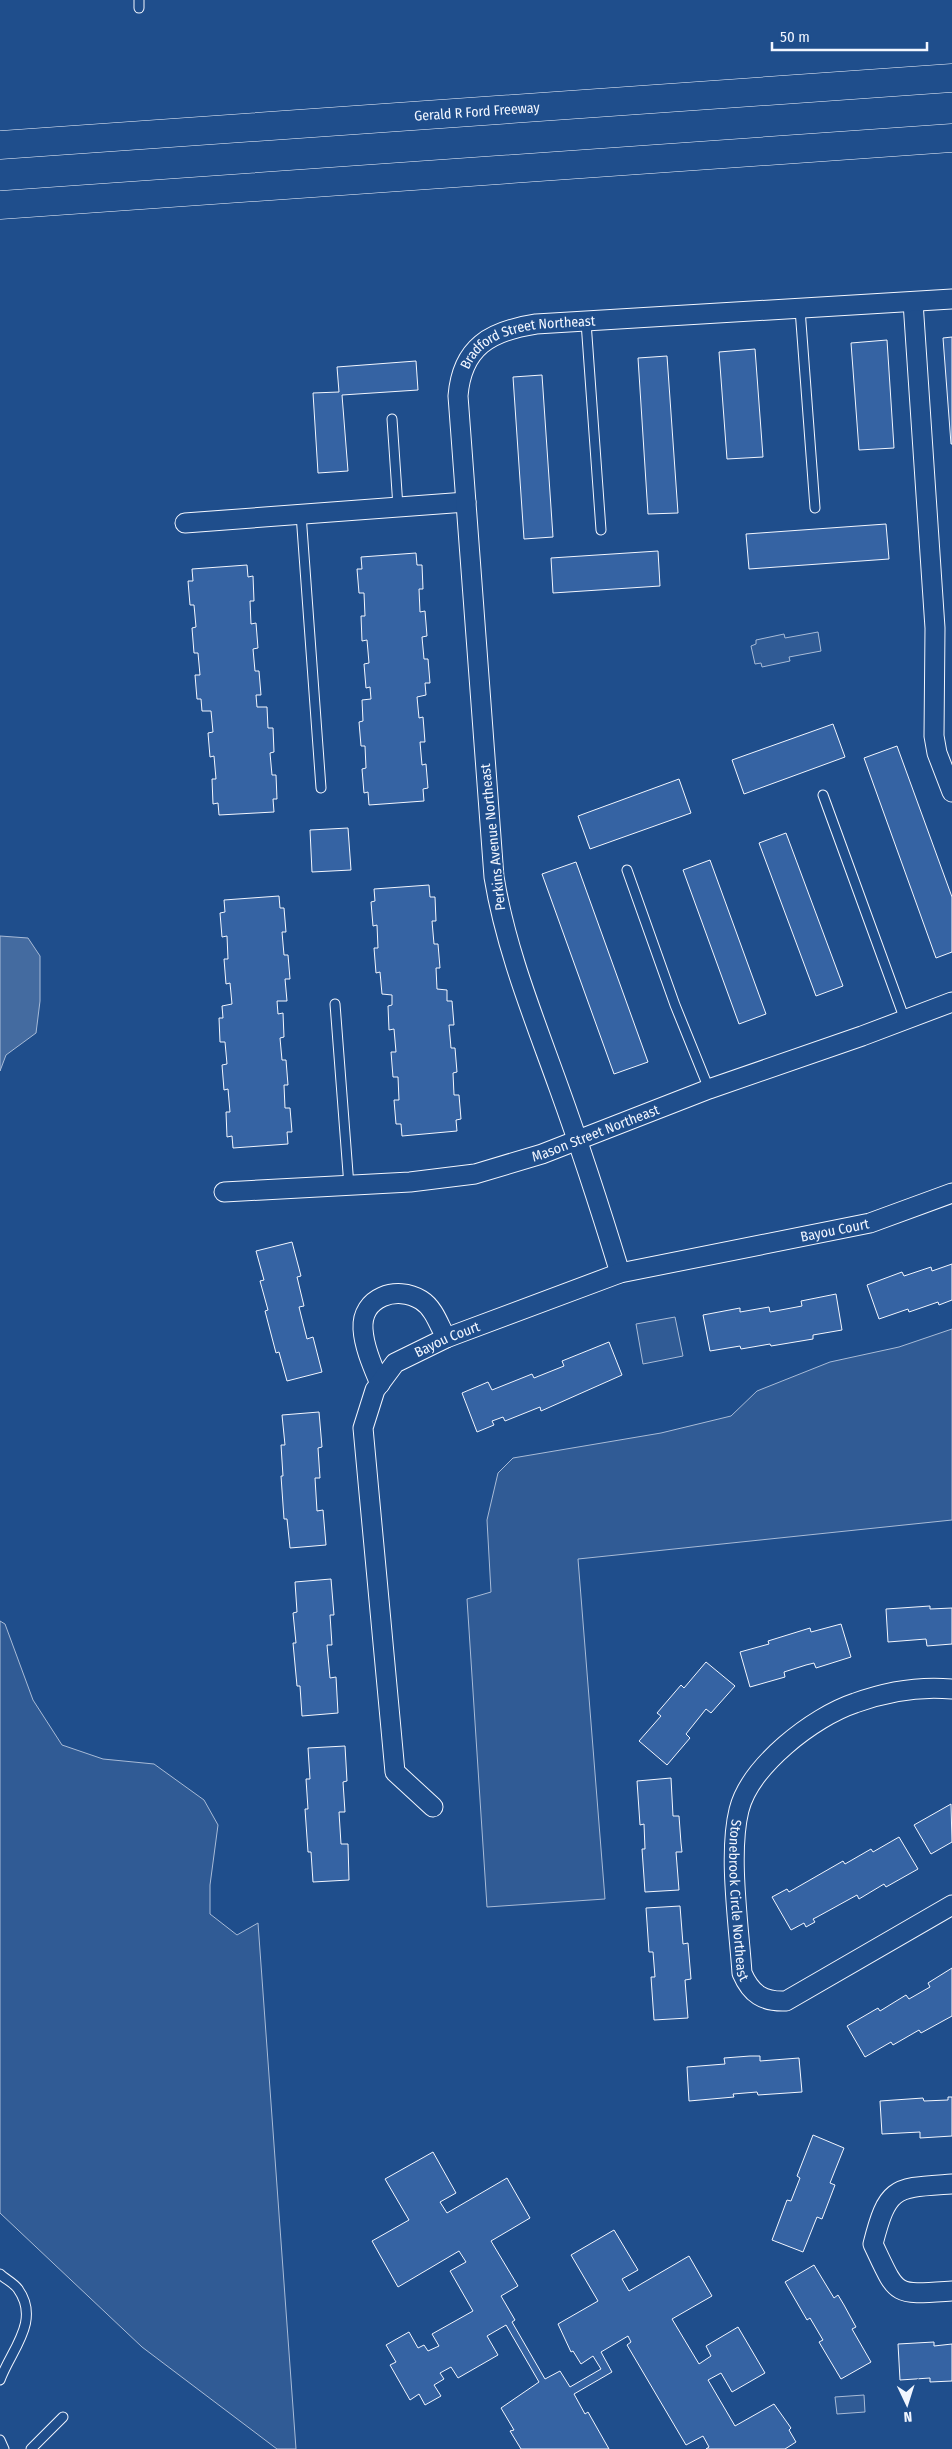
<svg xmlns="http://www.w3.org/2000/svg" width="952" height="2449" font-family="'Fira Sans Condensed',sans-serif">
	<rect width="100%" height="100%" fill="#1f4e8c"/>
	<!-- built -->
	<g fill="#305b95" stroke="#a8bbd7">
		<polygon points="818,632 821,651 789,657 790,661 762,667 761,663 755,664 751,646 756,644 756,640 784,634 785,638"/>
		<polygon points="675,1317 683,1356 643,1364 636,1324"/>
		<polygon points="952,1329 952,1520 578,1559 605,1899 487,1907 467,1599 491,1592 487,1520 498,1473 513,1458 661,1433 731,1416 757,1391 830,1362 899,1347"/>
		<polygon points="0,1621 5,1624 33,1700 62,1745 103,1759 154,1764 204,1800 218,1825 210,1885 210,1914 237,1935 258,1923 296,2449 277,2449 142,2347 0,2213"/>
		<polygon points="864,2395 865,2412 837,2414 835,2397"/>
	</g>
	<!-- water -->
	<polygon fill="#446ba0" stroke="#a8bbd7" points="0,936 28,938 40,956 40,1001 36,1033 6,1055 0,1071"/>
	<!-- building -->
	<g fill="#3563a3" stroke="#f2f6ff">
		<polygon points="952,337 952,444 951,444 943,338"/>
		<polygon points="887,340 894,448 859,450 851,343"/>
		<polygon points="755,349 763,457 727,459 719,352"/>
		<polygon points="667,356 678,513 648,514 638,358"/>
		<polygon points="416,361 418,390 342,395 348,471 318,473 313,393 339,392 337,367"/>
		<polygon points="542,375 553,537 524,539 513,377"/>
		<polygon points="886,524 889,559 749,569 746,534"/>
		<polygon points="658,551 660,586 553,593 551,558"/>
		<polygon points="416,553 417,565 422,565 423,589 419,589 420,612 425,611 427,636 422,637 424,659 428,659 430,683 425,683 426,695 417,697 419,718 423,717 425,742 420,742 422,765 426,764 428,788 423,789 424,801 369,805 368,792 364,793 362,769 366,768 365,746 361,746 359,722 363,721 362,700 371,699 370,687 366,688 364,664 369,663 367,640 362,641 361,616 365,616 364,593 359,593 357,569 362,569 361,557"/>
		<polygon points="247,565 248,577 253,576 254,601 250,601 251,624 256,623 258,648 253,649 255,671 259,671 261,695 256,695 257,707 267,707 268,728 273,728 274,752 270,753 272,775 276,775 277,799 273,799 274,812 219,815 218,803 213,804 212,779 216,779 214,756 210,757 208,733 213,732 211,711 202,711 201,699 197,699 195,675 200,675 198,653 194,653 192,628 196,627 194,605 190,605 188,581 193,581 192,569"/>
		<polygon points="833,724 845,757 744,794 732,760"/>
		<polygon points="897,746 952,897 952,952 936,958 864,758"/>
		<polygon points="679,779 691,813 590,849 578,816"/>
		<polygon points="348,828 351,870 312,872 310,830"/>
		<polygon points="786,833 843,986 816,996 759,843"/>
		<polygon points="710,860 766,1014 739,1024 683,870"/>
		<polygon points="576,862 648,1062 614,1074 542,874"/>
		<polygon points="429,885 430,897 435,897 436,921 432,921 434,944 438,944 440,968 436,968 437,989 447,990 447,1001 452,1001 454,1025 449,1025 451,1048 455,1048 457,1072 453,1073 454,1095 459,1095 461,1119 456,1120 457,1131 402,1136 401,1124 396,1124 394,1100 399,1100 398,1077 393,1077 391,1052 396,1052 394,1029 389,1030 388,1006 392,1005 392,995 382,994 380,972 376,973 374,948 378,948 377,925 373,926 371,902 375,901 374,889"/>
		<polygon points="279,896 280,908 284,908 286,932 282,932 284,955 288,955 290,979 285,979 287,1001 277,1001 278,1014 283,1013 284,1037 280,1038 282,1060 286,1060 288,1085 284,1085 285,1108 290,1108 292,1132 287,1132 288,1144 233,1148 232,1136 227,1137 226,1112 230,1112 228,1089 224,1090 222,1065 227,1064 225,1042 220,1042 219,1018 223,1018 222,1006 232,1004 230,983 226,984 224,959 228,959 227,936 222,937 220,913 225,912 224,900"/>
		<polygon points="292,1242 301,1276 297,1277 304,1306 299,1307 307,1339 313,1337 322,1372 287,1381 279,1352 276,1353 265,1311 268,1310 260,1281 264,1280 256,1251"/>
		<polygon points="952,1264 952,1300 939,1305 938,1302 909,1312 908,1309 879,1319 867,1285 902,1272 904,1276 931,1267 932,1271"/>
		<polygon points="836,1294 842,1330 813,1335 813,1339 771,1346 770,1344 741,1349 740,1346 710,1351 703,1315 740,1308 740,1312 769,1307 770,1312 802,1306 801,1301"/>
		<polygon points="609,1342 622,1375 541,1411 540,1407 505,1421 503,1417 492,1421 494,1425 477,1432 462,1393 488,1382 492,1390 532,1374 534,1378 564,1366 562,1361"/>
		<polygon points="319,1412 322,1447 318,1448 320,1478 315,1478 317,1511 323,1510 326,1545 290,1548 287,1519 284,1519 281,1476 283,1476 281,1445 285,1445 282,1415"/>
		<polygon points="331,1579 334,1615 330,1615 332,1645 327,1645 330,1678 336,1677 338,1713 302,1716 300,1686 297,1686 293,1643 296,1643 293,1613 297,1612 295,1582"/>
		<polygon points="930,1606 930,1609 952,1608 952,1644 927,1646 926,1639 888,1642 886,1609"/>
		<polygon points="841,1624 851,1657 816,1668 814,1663 806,1665 784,1672 785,1677 750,1687 740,1652 769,1644 768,1641 810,1628 811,1632"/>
		<polygon points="706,1662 735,1686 711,1713 706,1709 686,1734 690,1738 667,1765 639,1741 661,1716 657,1713 681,1685 684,1688"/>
		<polygon points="345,1746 347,1781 343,1782 345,1812 339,1812 341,1844 348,1844 349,1880 313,1882 311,1852 308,1852 305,1809 308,1809 306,1779 310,1779 308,1748"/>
		<polygon points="671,1778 673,1816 679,1816 681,1843 682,1852 676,1852 679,1890 645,1892 642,1849 645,1849 644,1824 640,1825 637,1781"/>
		<polygon points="951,1804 952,1842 931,1854 914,1825"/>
		<polygon points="899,1837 918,1869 886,1887 884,1884 859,1899 857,1895 817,1917 813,1919 815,1922 806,1927 804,1923 791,1930 772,1897 787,1889 789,1892 843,1861 845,1864 871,1849 873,1852"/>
		<polygon points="680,1906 683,1944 688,1943 691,1979 685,1980 688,2018 654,2020 651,1977 655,1977 653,1952 649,1952 646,1908"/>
		<polygon points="952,1968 952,2016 921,2033 919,2030 893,2045 891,2042 865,2057 847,2026 878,2008 880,2011 906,1995 909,1999 930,1987 928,1983"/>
		<polygon points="750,2056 760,2056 760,2061 799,2058 802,2092 758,2095 757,2092 733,2094 734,2097 689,2101 687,2067 725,2064 724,2058"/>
		<polygon points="948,2097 952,2097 952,2136 920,2138 920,2132 882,2134 880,2101 923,2098 924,2101 948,2100"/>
		<polygon points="813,2135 844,2148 830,2183 835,2185 822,2219 817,2217 803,2252 772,2240 787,2200 791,2201 800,2178 797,2176"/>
		<polygon points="433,2152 456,2193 440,2202 447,2213 507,2178 530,2218 491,2241 518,2286 501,2296 515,2320 512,2322 545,2379 560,2371 570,2387 601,2369 593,2356 581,2364 573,2351 571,2352 558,2324 598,2301 571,2255 614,2230 638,2270 622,2279 629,2291 689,2256 712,2296 672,2319 699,2364 711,2356 706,2346 738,2327 765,2373 732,2392 721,2373 708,2380 735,2426 774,2404 791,2428 789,2430 796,2442 785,2449 706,2449 709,2447 703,2436 686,2445 627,2345 631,2342 628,2336 601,2352 612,2372 574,2394 585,2414 588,2412 609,2449 521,2449 510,2431 514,2430 501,2408 539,2382 506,2325 487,2336 498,2355 458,2378 451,2367 440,2373 444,2379 434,2385 441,2396 425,2405 419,2394 410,2400 390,2365 396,2362 386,2345 409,2332 418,2348 424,2345 428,2351 439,2346 432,2334 473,2311 450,2271 466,2262 459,2251 398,2287 372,2241 409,2220 385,2179"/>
		<polygon points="814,2265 834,2298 838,2295 844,2305 856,2327 852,2329 871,2362 841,2379 819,2342 823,2340 810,2318 807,2320 785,2282"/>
		<polygon points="934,2342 934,2346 952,2344 952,2381 930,2382 930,2378 900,2380 898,2344"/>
	</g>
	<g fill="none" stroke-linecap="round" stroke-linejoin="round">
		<defs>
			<g id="service">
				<polyline points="139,0 139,8"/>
				<polyline points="800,309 815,508"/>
				<polyline points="586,322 601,530"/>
				<polyline points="392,419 398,507"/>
				<polyline points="301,514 321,788"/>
				<polyline points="823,795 905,1020"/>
				<polyline points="627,870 675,1005 709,1089"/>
				<polyline points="335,1004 349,1186"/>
				<path d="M 0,2274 C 5,2279 14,2283 18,2289 C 41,2321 11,2350 0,2380"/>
				<polyline points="0,2440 4,2449"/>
				<polyline points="31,2449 63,2417"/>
			</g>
			<g id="minor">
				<polyline points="913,302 935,628 934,736 937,753 952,792"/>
				<polyline points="185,523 466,502"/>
				<path id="s1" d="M 224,1192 L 410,1182 L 475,1174 L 542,1154 L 709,1089 L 862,1036 L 952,1002"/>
				<path id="s2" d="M 620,1273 C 601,1211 581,1149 559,1088 C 534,1018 506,950 494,877 L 458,396 C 462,347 490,331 536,324 L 952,299"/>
				<path d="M 380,1384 C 373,1367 364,1347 363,1329 C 361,1297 397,1285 421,1300 C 434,1308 439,1325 446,1338"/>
				<path id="s3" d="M 952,1689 C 920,1686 885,1692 855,1703 C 813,1717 750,1766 739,1810 C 728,1854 739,1927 742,1973 C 751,1994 763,2002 786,2001 L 952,1905"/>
				<path id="s4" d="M 433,1807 L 395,1772 L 363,1428 L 375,1390 L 395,1363 L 446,1338 L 620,1273 L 870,1223 L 952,1193"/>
				<path d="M 952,2184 C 895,2188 888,2185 873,2244 C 898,2297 893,2295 952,2291"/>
			</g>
			<g id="motorway">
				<path id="s5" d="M 0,145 L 952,78"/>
				<polyline points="0,205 952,138"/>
			</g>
		</defs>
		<!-- service casing -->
		<use href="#service" stroke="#f2f6ff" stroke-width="11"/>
		<!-- minor casing -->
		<use href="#minor" stroke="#f2f6ff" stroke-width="21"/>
		<!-- motorway casing -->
		<use href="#motorway" stroke="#f2f6ff" stroke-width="29"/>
		<!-- service -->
		<use href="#service" stroke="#1f4e8c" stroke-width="9"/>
		<!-- minor -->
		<use href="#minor" stroke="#1f4e8c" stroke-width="19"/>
		<!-- motorway -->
		<use href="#motorway" stroke="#1f4e8c" stroke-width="28"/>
	</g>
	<g text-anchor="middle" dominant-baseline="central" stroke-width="4" stroke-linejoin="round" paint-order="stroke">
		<!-- street labels -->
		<g font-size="14" fill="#f2f6ff" stroke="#1f4e8c">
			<text stroke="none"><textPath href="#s5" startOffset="478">Gerald R Ford Freeway</textPath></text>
			<text stroke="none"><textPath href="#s2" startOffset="1001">Bradford Street Northeast</textPath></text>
			<text transform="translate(493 837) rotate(-96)">Perkins Avenue Northeast</text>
			<text stroke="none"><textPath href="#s1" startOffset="379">Mason Street Northeast</textPath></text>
			<text stroke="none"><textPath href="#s4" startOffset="932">Bayou Court</textPath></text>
			<text stroke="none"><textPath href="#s4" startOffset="528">Bayou Court</textPath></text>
			<text stroke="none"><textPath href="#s3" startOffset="352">Stonebrook Circle Northeast</textPath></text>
		</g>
	</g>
	<!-- north arrow -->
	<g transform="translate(907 2404) rotate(176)" stroke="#1f4e8c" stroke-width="4" paint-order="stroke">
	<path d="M0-4L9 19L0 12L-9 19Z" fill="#f2f6ff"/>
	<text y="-8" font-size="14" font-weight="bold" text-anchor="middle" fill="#f2f6ff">N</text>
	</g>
	<!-- scale -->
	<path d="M772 42v8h155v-8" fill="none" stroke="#f2f6ff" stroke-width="2.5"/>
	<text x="780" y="42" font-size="15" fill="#f2f6ff" stroke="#1f4e8c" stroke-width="4" paint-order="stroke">50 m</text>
</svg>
